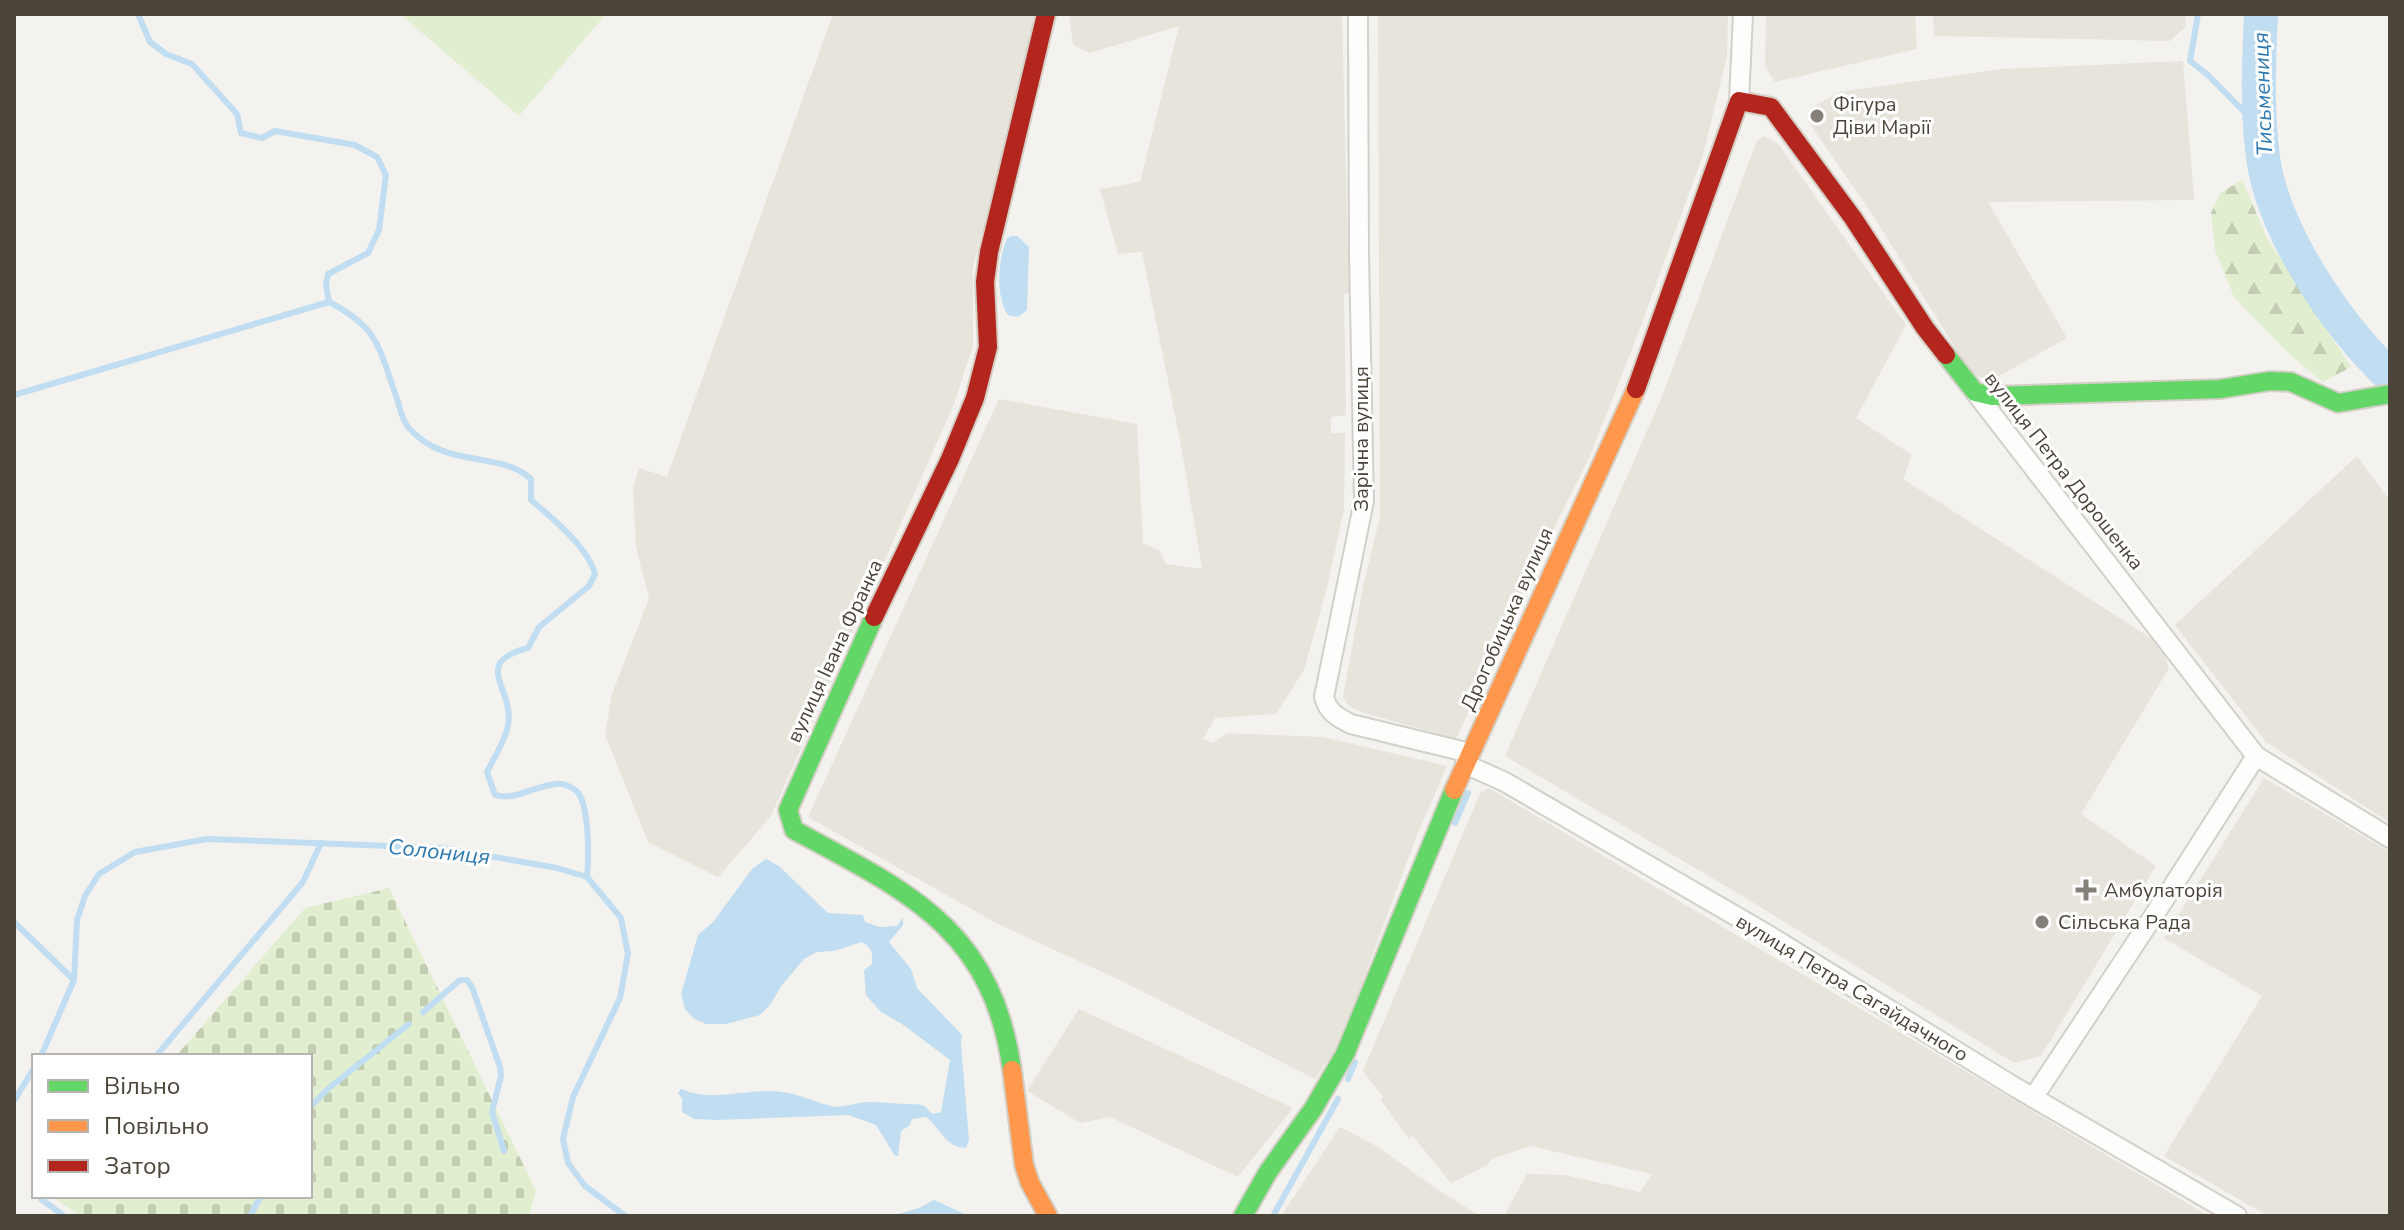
<svg xmlns="http://www.w3.org/2000/svg" width="2404" height="1230" font-family="'Nunito Sans',sans-serif">
	<defs>
		<pattern id="forest-firs" width="22" height="20" patternUnits="userSpaceOnUse" patternTransform="scale(2)"><rect width="22" height="20" fill="#e1eecf"/><path d="M5 1l3.5 6h-7zM16 11l3.5 6h-7z" fill="#c3cdb2"/></pattern>
		<pattern id="cemetery-stones" width="16" height="16" patternUnits="userSpaceOnUse" patternTransform="scale(2)"><rect width="16" height="16" fill="#e1eecf"/><path d="M2 7V4a2 2 0 0 1 4 0v3zM10 15v-3a2 2 0 0 1 4 0v3z" fill="#c3cdb2"/></pattern>
	</defs>
	<rect width="100%" height="100%" fill="#f4f2ee"/>
	<!-- residential -->
	<g fill="#e7e4dc">
		<polygon points="833,14 1040,14 973,267 973,345 954,404 771,816 718,877 648,842 605,735 612,694 649,598 636,547 633,487 639,468 667,477"/>
		<polygon points="1069,14 1342,14 1349,293 1344,294 1346,415 1331,417 1331,433 1345,433 1344,509 1327,588 1304,670 1276,714 1215,718 1203,739 1213,743 1227,733 1323,737 1447,766 1417,835 1358,994 1333,1053 1315,1079 1122,981 998,924 808,817 999,399 1137,424 1143,543 1159,550 1166,564 1202,569 1181,445 1142,252 1118,254 1100,189 1140,182 1179,26 1090,53 1073,45"/>
		<polygon points="1378,14 1728,14 1727,56 1703,155 1639,331 1590,456 1534,568 1456,739 1358,711 1348,705 1343,697 1363,587 1380,516"/>
		<polygon points="1766,14 1915,14 1917,49 1775,82 1765,66"/>
		<polygon points="1933,14 2186,14 2185,27 2170,41 1934,36"/>
		<polygon points="2183,61 2194,200 1988,202 2067,338 1988,382 1969,370 1872,214 1807,120 1811,108 1839,92 2001,69"/>
		<polygon points="1765,136 1779,145 1906,325 1856,418 1912,455 1903,479 2160,644 2169,668 2081,814 2156,866 2041,1056 2014,1063 1734,891 1505,756 1663,394 1757,140"/>
		<polygon points="2357,456 2390,501 2390,823 2266,742 2175,625"/>
		<polygon points="2264,778 2390,852 2390,1216 2268,1216 2164,1156 2262,996 2164,938"/>
		<polygon points="1489,788 2167,1191 2208,1216 1504,1216 1527,1174 1565,1175 1640,1192 1652,1174 1530,1146 1492,1159 1486,1166 1451,1183 1413,1136 1409,1139 1381,1100 1383,1097 1363,1071 1480,793"/>
		<polygon points="1079,1009 1293,1108 1238,1177 1110,1117 1080,1123 1027,1091"/>
		<polygon points="1340,1127 1380,1148 1435,1188 1480,1216 1281,1216"/>
	</g>
	<!-- forest -->
	<polygon fill="url(#forest-firs)" points="2242,180 2268,240 2351,367 2323,382 2290,355 2234,297 2215,250 2211,213 2220,193"/>
	<!-- cemetery -->
	<polygon fill="url(#cemetery-stones)" points="389,888 536,1191 529,1216 80,1216 54,1198 310,1196 310,1056 176,1056 305,908"/>
	<!-- garden -->
	<polygon fill="#e1eecf" points="400,14 606,14 519,116"/>
	<!-- water -->
	<g fill="#c0ddf1">
		<path d="M 1012,236 L 1017,236 L 1029,247 L 1027,310 L 1018,317 L 1008,315 C 995,296 998,259 1007,238 Z"/>
		<path d="M 766,859 L 779,866 L 828,913 L 863,915 L 865,922 L 880,927 L 897,926 L 903,917 L 903,925 L 889,942 L 911,969 L 917,988 L 962,1035 L 961,1044 L 969,1140 L 966,1148 C 944,1147 941,1128 926,1117 L 912,1119 L 909,1126 L 901,1131 L 898,1156 L 895,1156 L 876,1125 L 848,1115 L 716,1120 L 694,1119 L 682,1112 L 682,1099 L 678,1093 L 681,1089 C 709,1101 736,1092 766,1091 C 792,1090 808,1100 831,1106 C 844,1109 856,1102 868,1102 C 884,1102 900,1105 917,1104 L 924,1106 L 933,1114 L 941,1112 L 950,1060 L 902,1024 L 881,1012 L 866,995 L 864,970 L 872,964 C 873,953 872,948 862,942 L 834,951 L 817,952 L 804,959 L 782,985 L 770,1005 L 760,1015 L 726,1024 L 706,1024 L 693,1018 L 685,1009 L 681,994 L 698,935 L 713,922 L 752,869 Z"/>
		<polygon points="934,1200 969,1216 892,1216 919,1208"/>
	</g>
	<g fill="none" stroke-linecap="round" stroke-linejoin="round">
		<!-- stream -->
		<g stroke="#c0ddf1" stroke-width="6">
			<path d="M 138,14 L 150,42 L 166,54 L 192,64 L 237,114 L 241,133 L 262,138 L 275,131 L 355,145 L 377,157 L 386,175 L 379,230 L 368,253 L 328,274 L 326,285 L 329,302 C 380,328 379,349 397,399 C 400,408 402,421 409,428 C 446,470 500,450 531,479 L 531,500 C 552,518 588,547 595,574 L 589,586 L 539,627 L 528,648 C 470,663 515,688 508,726 C 505,741 494,758 487,772 L 495,795 C 516,801 536,785 557,784 C 564,783 575,788 579,794 C 589,809 589,858 587,877"/>
			<polyline points="2198,14 2190,61 2208,75 2261,129"/>
			<polyline points="14,395 329,302"/>
			<polyline points="1455,823 1468,793"/>
			<polyline points="14,922 74,980"/>
			<polyline points="423,1012 460,980 467,980 472,987 500,1067 501,1076 492,1112 504,1151"/>
			<polyline points="41,1056 74,980 77,920 85,896 99,874 135,852 207,839 443,848 557,868 587,877 621,918 628,954 620,998 573,1097 563,1139 568,1163 585,1186 625,1216"/>
			<polyline points="156,1056 303,882 321,843"/>
			<polyline points="1348,1079 1355,1062"/>
			<polyline points="14,1101 34,1068"/>
			<polyline points="310,1107 329,1088 409,1024"/>
			<polyline points="43,1196 41,1199 64,1216"/>
			<polyline points="250,1216 261,1196"/>
			<polyline points="1273,1216 1338,1099"/>
		</g>
		<!-- river -->
		<path stroke="#c0ddf1" stroke-width="34" d="M 2261,14 C 2259,59 2257,105 2262,149 C 2269,227 2335,323 2390,376"/>
		<defs>
			<g id="street">
				<path d="M 1358,14 L 1359,256 L 1364,501 L 1324,697 C 1328,712 1337,717 1351,724 L 1470,753"/>
				<polyline points="1739,101 1743,14"/>
				<polyline points="1975,392 2256,756 2390,838"/>
				<polyline points="1465,764 1505,782 1765,933 2013,1086 2237,1216"/>
				<polyline points="2033,1098 2164,900 2256,756"/>
			</g>
			<g id="fast">
				<polyline points="1946,355 1975,392 1992,396 2220,389 2270,381 2291,382 2338,403 2390,394"/>
				<path d="M 874,617 L 788,810 L 794,830 C 908,892 992,928 1012,1070"/>
				<polyline points="1243,1216 1268,1172 1313,1109 1345,1054 1454,790"/>
			</g>
			<g id="slow">
				<polyline points="1454,790 1636,389"/>
				<polyline points="1012,1070 1024,1165 1030,1183 1048,1216"/>
			</g>
			<g id="jam">
				<polyline points="1636,389 1739,101 1771,107 1853,218 1925,328 1946,355"/>
				<polyline points="874,617 950,459 975,398 988,347 985,282 989,252 1046,14"/>
			</g>
		</defs>
		<!-- street casing -->
		<use href="#street" stroke="#d2d0cb" stroke-width="22"/>
		<!-- fast casing -->
		<use href="#fast" stroke="#d3cfc5" stroke-width="22"/>
		<!-- slow casing -->
		<use href="#slow" stroke="#d3cfc5" stroke-width="22"/>
		<!-- jam casing -->
		<use href="#jam" stroke="#d3cfc5" stroke-width="22"/>
		<!-- street -->
		<use href="#street" stroke="#fdfdfc" stroke-width="18"/>
		<!-- fast -->
		<use href="#fast" stroke="#63d668" stroke-width="18"/>
		<!-- slow -->
		<use href="#slow" stroke="#ff974d" stroke-width="18"/>
		<!-- jam -->
		<use href="#jam" stroke="#b3261e" stroke-width="18"/>
	</g>
	<!-- markers -->
	<g fill="#868178" stroke="#fff" stroke-width="3">
		<circle cx="1817" cy="116" r="8"/>
		<path d="M2082 878h8v8h8v8h-8v8h-8v-8h-8v-8h8z"/>
		<circle cx="2042" cy="922" r="8"/>
	</g>
	<g text-anchor="middle" dominant-baseline="central" stroke-width="6" stroke-linejoin="round" paint-order="stroke">
		<!-- poi labels -->
		<g font-size="20" fill="#4b4439" stroke="#fff" text-anchor="start">
			<text x="1833" y="104">Фігура<tspan x="1833" dy="23">Діви Марії</tspan></text>
			<text x="2104" y="890">Амбулаторія</text>
			<text x="2058" y="922">Сільська Рада</text>
		</g>
		<!-- street labels -->
		<g font-size="20" fill="#4b4439" stroke="#fff">
			<text transform="translate(1361 439) rotate(-90)">Зарічна вулиця</text>
			<text transform="translate(2064 471) rotate(52)">вулиця Петра Дорошенка</text>
			<text transform="translate(1507 619) rotate(-66)">Дрогобицька вулиця</text>
			<text transform="translate(835 651) rotate(-65)">вулиця Івана Франка</text>
			<text transform="translate(1852 988) rotate(31)">вулиця Петра Сагайдачного</text>
		</g>
		<!-- water labels -->
		<g font-size="22" font-style="italic" fill="#2e7ab2" stroke="#fff">
			<text transform="translate(2263 94) rotate(-92)">Тисьмениця</text>
			<text transform="translate(439 852) rotate(6)">Солониця</text>
		</g>
	</g>
	<!-- border -->
	<rect width="2404" height="1230" fill="none" stroke="#4b4439" stroke-width="32"/>
	<!-- legend -->
	<rect x="32" y="1054" width="280" height="144" fill="#ffffff" stroke="#b7b4b0" stroke-width="2"/>
	<rect x="48" y="1080" width="40" height="12" fill="#63d668" stroke="#b7b4b0" stroke-width="2"/>
	<text x="104" y="1094" font-size="24" fill="#4b4439">Вільно</text>
	<rect x="48" y="1120" width="40" height="12" fill="#ff974d" stroke="#b7b4b0" stroke-width="2"/>
	<text x="104" y="1134" font-size="24" fill="#4b4439">Повільно</text>
	<rect x="48" y="1160" width="40" height="12" fill="#b3261e" stroke="#b7b4b0" stroke-width="2"/>
	<text x="104" y="1174" font-size="24" fill="#4b4439">Затор</text>
</svg>
